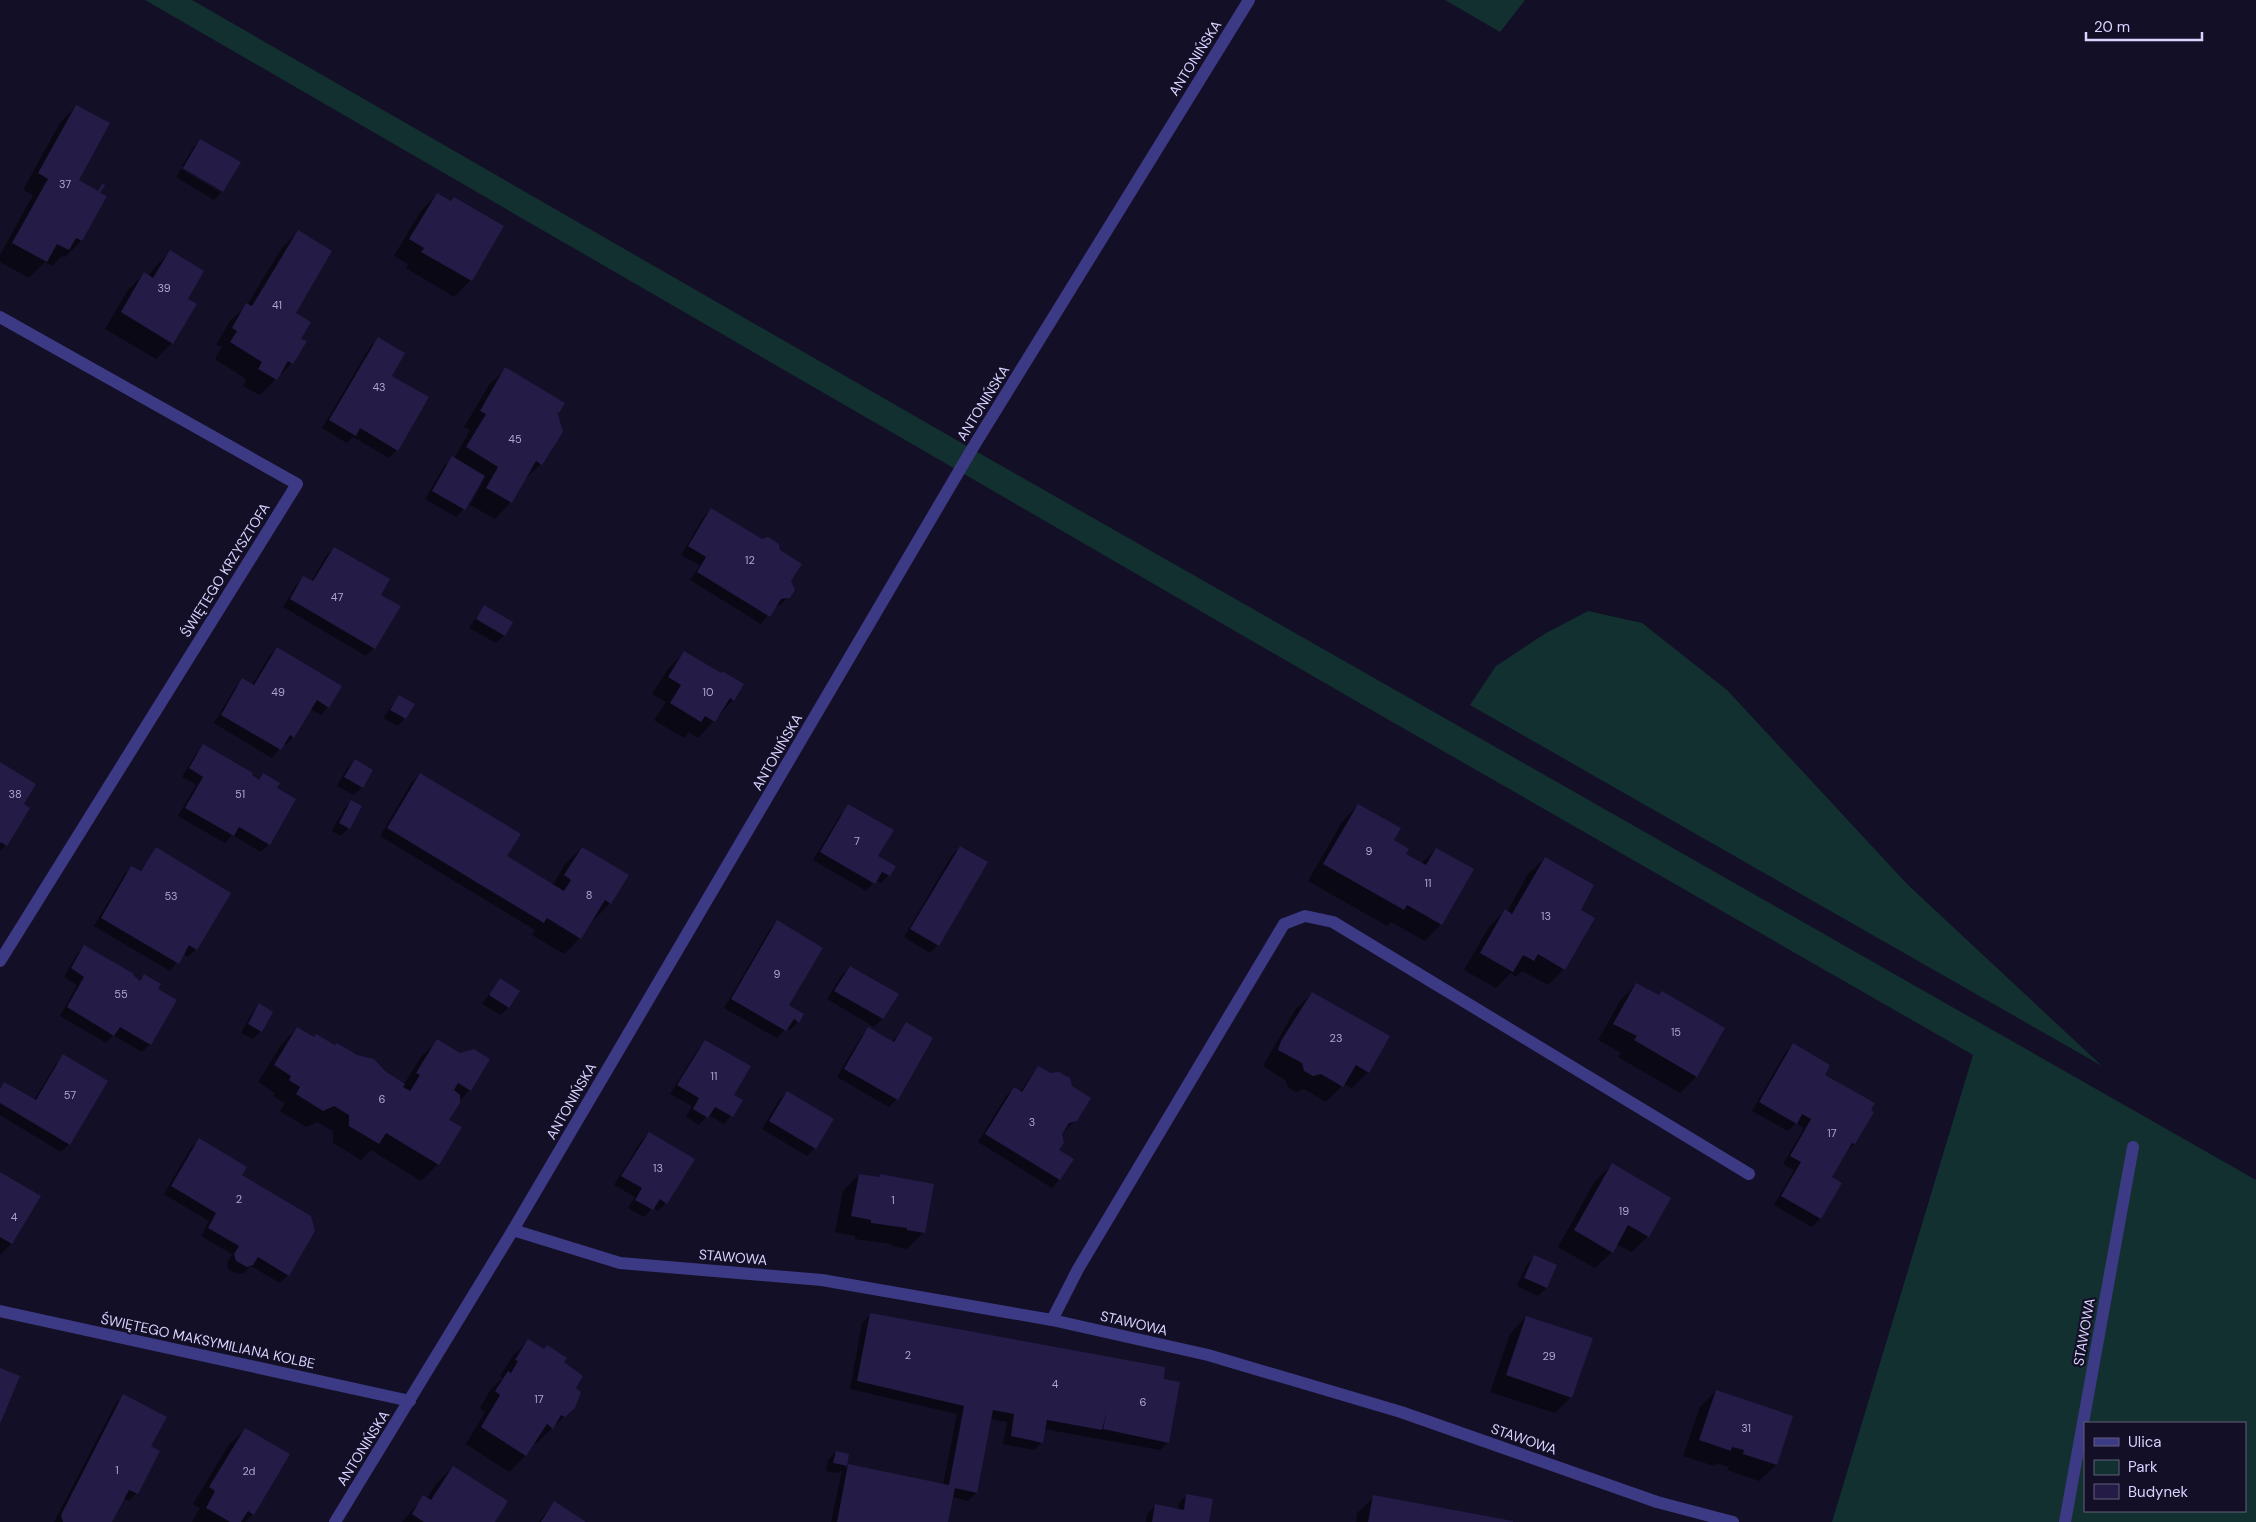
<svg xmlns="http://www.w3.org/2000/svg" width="2256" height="1522" font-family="'DM Sans',sans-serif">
	<rect width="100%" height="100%" fill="#130f26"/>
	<!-- green -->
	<g fill="#12302f" fill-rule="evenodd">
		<path d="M 145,0 L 192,0 L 972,449 L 2256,1180 L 2256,1522 L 1832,1522 L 1973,1055 L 1375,712 ZM 2085,1423 L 2245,1423 L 2245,1511 L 2085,1511 Z"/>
		<polygon points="1445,0 1525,0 1500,32"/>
		<polygon points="1588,611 1642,623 1727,690 1907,884 2102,1066 1470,705 1496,666 1546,633"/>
	</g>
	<!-- shadow -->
	<g fill="#0007">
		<polygon points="76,106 77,181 105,197 81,241 65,257 62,256 52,266 45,262 29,278 0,262 0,255 33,195 23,190 60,123"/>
		<polygon points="200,140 239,163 221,192 182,166 193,148"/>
		<polygon points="181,169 221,193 214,200 176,177"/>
		<polygon points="437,194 503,227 471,280 454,297 406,268 408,264 394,256 421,211"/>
		<polygon points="298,232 294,313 300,339 292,363 260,395 243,386 246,379 215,359 222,347 216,345 230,321 247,305 282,248"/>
		<polygon points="170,252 186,299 172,343 156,359 105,329 128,290 144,274 148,277 154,268"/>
		<polygon points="378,339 390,376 397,450 389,458 353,437 347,443 322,428 370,347"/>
		<polygon points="506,369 564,403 556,414 541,464 524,480 511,502 495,519 470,505 482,483 480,482 464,509 456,517 425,499 444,466 454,459 470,430 464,427 489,385"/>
		<polygon points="711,510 790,581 789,597 780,605 775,606 761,624 690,580 700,565 681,555 703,518"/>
		<polygon points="334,548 379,595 374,648 366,656 283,607 296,585 304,577 311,582 326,556"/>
		<polygon points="484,607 504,635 496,643 469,628"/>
		<polygon points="277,648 328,707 321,715 310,709 293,737 286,745 283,744 272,758 214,723 235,688 243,680 252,685 269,656"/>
		<polygon points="684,653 720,675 733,700 698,738 689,732 684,738 654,720 666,702 652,694 668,669"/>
		<polygon points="399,696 405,718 398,726 383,718"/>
		<polygon points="204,746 258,781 263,775 275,789 269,844 261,852 232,835 225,843 178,816 196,785 182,777 196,754"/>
		<polygon points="355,760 372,770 362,787 354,795 337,786 347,768"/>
		<polygon points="0,764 22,805 6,845 0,851"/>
		<polygon points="420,774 506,856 553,885 565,864 582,848 627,876 610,903 594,920 592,919 580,938 564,954 532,935 535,930 380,836 412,782"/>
		<polygon points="352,801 349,828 341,836 332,831 344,809"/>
		<polygon points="1358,805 1404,854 1421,864 1436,849 1441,924 1425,941 1391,922 1387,926 1308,881 1342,822"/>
		<polygon points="849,806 889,875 881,883 876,880 866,891 813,860 841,814"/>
		<polygon points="960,847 938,945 930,953 904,937 952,855"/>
		<polygon points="156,849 196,949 188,957 183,954 170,971 94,926 124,875 131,867 139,872"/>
		<polygon points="1545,858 1579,910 1564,969 1548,985 1522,971 1516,977 1511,973 1496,988 1464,970 1489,927 1505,911 1507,912 1528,874"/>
		<polygon points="778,921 787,1005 798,1022 790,1030 787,1028 777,1038 724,1008 770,929"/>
		<polygon points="84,946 139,981 144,975 157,989 150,1044 142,1052 113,1035 106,1043 60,1016 77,985 64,977 77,954"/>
		<polygon points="850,967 897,994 882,1019 874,1027 827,999 842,975"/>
		<polygon points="500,979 508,1008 501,1015 482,1004"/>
		<polygon points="1636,984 1724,1029 1696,1077 1680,1093 1618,1057 1621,1053 1598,1040 1620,1001"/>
		<polygon points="1312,993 1368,1072 1352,1088 1344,1084 1326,1102 1304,1089 1296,1092 1288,1087 1285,1080 1263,1066 1295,1010"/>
		<polygon points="260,1005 261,1031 253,1039 241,1033 252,1013"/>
		<polygon points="906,1024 897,1099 889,1107 837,1077 861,1037 868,1029 892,1042"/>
		<polygon points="297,1028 384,1072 404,1084 421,1057 437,1041 470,1090 459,1101 448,1120 460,1128 438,1164 421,1181 371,1150 361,1160 333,1143 333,1131 317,1122 306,1127 280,1111 285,1103 273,1096 275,1093 258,1082 281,1045"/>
		<polygon points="706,1041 732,1095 742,1101 724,1124 708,1115 699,1125 686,1117 692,1106 670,1094 698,1049"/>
		<polygon points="1793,1045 1823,1075 1854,1144 1846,1152 1831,1178 1840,1183 1820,1219 1812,1227 1774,1205 1794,1170 1783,1164 1804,1128 1796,1123 1788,1131 1752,1111 1785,1053"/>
		<polygon points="64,1056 69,1144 61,1152 0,1115 0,1088 5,1083 34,1100 56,1064"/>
		<polygon points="1038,1067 1051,1075 1076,1120 1061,1134 1057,1151 1059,1180 1052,1188 978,1142 1006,1096 1014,1089 1020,1092"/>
		<polygon points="787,1093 833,1120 815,1148 807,1156 762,1129 779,1100"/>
		<polygon points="649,1134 666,1203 658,1211 653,1207 644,1217 628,1208 635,1197 614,1185 641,1141"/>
		<polygon points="199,1140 240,1176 288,1275 280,1283 251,1266 244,1273 238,1274 228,1269 227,1263 232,1254 201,1236 209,1221 164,1194 191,1148"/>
		<polygon points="1612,1165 1648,1236 1632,1252 1616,1244 1612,1252 1595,1268 1558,1247 1595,1181"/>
		<polygon points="0,1174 11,1244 0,1255"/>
		<polygon points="859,1175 877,1178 880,1175 924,1232 907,1249 891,1246 892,1244 855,1239 855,1236 835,1232 843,1191"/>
		<polygon points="1535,1256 1555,1266 1546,1288 1538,1296 1517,1286 1527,1264"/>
		<polygon points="870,1315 1162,1380 1168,1442 1160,1450 1044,1429 1042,1442 1034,1450 1003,1444 1007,1422 990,1419 976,1493 968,1501 953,1497 946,1522 831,1522 842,1470 838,1473 826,1471 828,1460 836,1452 848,1455 845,1469 849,1465 943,1485 957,1414 850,1389 862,1323"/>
		<polygon points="1526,1317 1571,1397 1555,1413 1490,1392 1510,1334"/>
		<polygon points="528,1341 563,1362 574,1389 574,1407 536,1444 534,1443 526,1455 509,1472 466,1444 485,1412 480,1408 491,1389 503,1378 500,1376 512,1357"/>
		<polygon points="1716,1391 1791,1416 1776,1465 1759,1481 1727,1470 1729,1467 1717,1463 1714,1466 1683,1456 1700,1407"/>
		<polygon points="124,1395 150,1447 137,1493 129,1501 123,1498 111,1522 54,1522 116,1403"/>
		<polygon points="245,1429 253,1514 245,1522 192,1522 200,1508 193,1504 228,1446"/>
		<polygon points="453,1467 493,1522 402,1522 424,1497 427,1499 436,1484"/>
		<polygon points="1187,1495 1208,1522 1146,1522 1147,1514 1155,1506 1178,1510 1179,1503"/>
		<polygon points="1374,1497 1510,1522 1356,1522 1357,1513"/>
		<polygon points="554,1502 584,1522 539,1522"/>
	</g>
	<!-- building -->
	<g fill="#241b47">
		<polygon points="76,105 110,123 79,180 98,191 103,183 105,185 100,193 107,196 82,241 76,238 69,250 57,244 47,262 12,243 48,179 38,173"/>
		<polygon points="200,139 241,162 223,192 183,168"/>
		<polygon points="437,193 451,201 454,197 504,226 472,281 421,252 424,248 409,239"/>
		<polygon points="298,230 332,251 296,313 311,322 301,339 307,341 293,364 288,361 277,380 258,369 262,362 230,342 237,331 232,328 246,303 252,306"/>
		<polygon points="170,250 204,271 188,299 197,304 173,344 121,312 144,272 153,278"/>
		<polygon points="378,337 405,353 392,376 429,397 398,451 360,428 356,436 329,420"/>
		<polygon points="505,367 565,403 559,413 557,411 563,432 542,465 536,461 512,503 486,488 498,467 466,447 486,414 480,411"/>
		<polygon points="452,456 485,476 465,510 432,491"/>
		<polygon points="711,508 762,539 768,537 779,544 780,550 802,564 791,581 795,590 790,598 781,599 770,617 697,572 706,557 688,546"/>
		<polygon points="334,547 390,579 381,595 401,606 375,649 290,599 303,576 313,581"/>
		<polygon points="484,605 513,622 505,636 476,619"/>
		<polygon points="277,647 342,686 329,708 317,700 294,738 290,735 281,750 221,715 242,678 254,685"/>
		<polygon points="684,651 721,673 722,671 744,684 734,701 730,698 715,722 705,716 701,722 670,703 681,685 668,677"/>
		<polygon points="399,695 415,704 406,719 390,710"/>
		<polygon points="203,744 253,773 252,775 259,780 263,773 280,783 277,788 296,799 270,845 239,827 234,836 185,808 203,777 189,768"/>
		<polygon points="355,759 373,770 363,788 344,777"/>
		<polygon points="0,762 36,784 24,804 30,808 7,846 1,842 0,844"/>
		<polygon points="420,773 521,834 507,856 564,891 571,880 564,875 582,847 629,875 611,904 605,900 581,939 547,918 544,923 387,828"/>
		<polygon points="351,800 362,806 350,829 339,823"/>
		<polygon points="848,804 894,830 878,856 896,866 890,876 882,872 875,884 820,852"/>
		<polygon points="1358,804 1401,828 1394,840 1409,849 1406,854 1426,865 1436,848 1474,869 1442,925 1407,905 1404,910 1323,864"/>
		<polygon points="960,846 988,862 939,946 910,929"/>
		<polygon points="156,847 231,893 197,950 189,945 179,964 101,918 131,866 141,871"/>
		<polygon points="1545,857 1594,885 1581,910 1595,918 1565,970 1538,954 1534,961 1523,955 1513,972 1480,953 1505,909 1512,914"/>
		<polygon points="777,920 823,948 789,1005 804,1014 799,1023 794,1019 786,1031 731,999"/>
		<polygon points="84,945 134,974 133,975 140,981 144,974 161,984 158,989 177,1000 151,1045 120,1027 114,1036 67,1007 84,977 71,968"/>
		<polygon points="850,966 899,994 883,1019 834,991"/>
		<polygon points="500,978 520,991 509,1008 489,995"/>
		<polygon points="1636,983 1659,995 1662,991 1725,1028 1697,1077 1634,1040 1637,1036 1613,1024"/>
		<polygon points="1312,992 1390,1036 1369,1073 1356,1065 1343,1087 1321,1074 1313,1076 1304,1071 1302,1063 1278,1050 1281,1041"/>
		<polygon points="259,1003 273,1012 262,1032 248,1024"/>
		<polygon points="906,1022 933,1038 898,1100 844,1069 868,1027 894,1042"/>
		<polygon points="297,1027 314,1037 316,1034 335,1045 337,1043 357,1055 374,1059 385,1071 405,1084 403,1087 410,1091 420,1075 416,1073 437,1039 460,1053 474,1049 490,1059 471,1091 458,1083 454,1090 460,1095 460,1103 449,1120 462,1127 439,1165 386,1133 379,1144 349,1126 349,1115 334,1106 323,1111 296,1094 300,1087 289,1080 291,1076 274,1065"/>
		<polygon points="705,1040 751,1066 734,1095 743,1100 733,1117 715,1107 708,1118 693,1109 699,1098 677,1085"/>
		<polygon points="1793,1043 1830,1065 1825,1075 1875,1103 1871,1110 1874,1112 1855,1144 1852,1143 1832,1177 1842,1183 1821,1219 1781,1196 1801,1162 1790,1156 1811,1119 1802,1114 1797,1124 1759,1102"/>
		<polygon points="63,1054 108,1081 70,1145 0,1103 0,1089 4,1082 36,1100"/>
		<polygon points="1038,1066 1051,1073 1059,1072 1070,1078 1072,1086 1091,1098 1077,1121 1069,1123 1062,1134 1064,1143 1059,1150 1074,1159 1060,1180 985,1134 1014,1087 1022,1092"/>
		<polygon points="787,1091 834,1119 816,1149 769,1121"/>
		<polygon points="649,1132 695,1159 667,1204 660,1199 653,1210 635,1200 642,1188 621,1176"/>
		<polygon points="199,1138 247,1167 242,1175 311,1216 315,1231 289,1276 258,1257 253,1265 247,1267 236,1261 234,1254 239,1246 208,1228 216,1213 171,1186"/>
		<polygon points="1612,1163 1671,1198 1649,1237 1628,1225 1613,1253 1574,1230"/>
		<polygon points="0,1172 41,1196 12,1244 0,1237"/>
		<polygon points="859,1174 879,1177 880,1174 934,1184 925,1233 907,1230 907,1228 871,1223 871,1220 851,1216"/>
		<polygon points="1534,1255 1557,1265 1547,1288 1524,1278"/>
		<polygon points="870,1313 1165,1367 1164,1379 1180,1382 1169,1443 1103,1429 1107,1410 1102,1430 1047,1420 1043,1443 1011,1436 1014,1414 993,1410 977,1493 955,1488 948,1522 837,1522 848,1464 949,1485 964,1406 857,1381"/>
		<polygon points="1526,1316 1593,1338 1572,1398 1506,1375"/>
		<polygon points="528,1339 544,1349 547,1345 567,1358 564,1362 583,1376 576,1388 581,1392 575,1408 565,1417 561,1415 553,1429 547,1424 526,1456 481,1427 500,1395 495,1391 508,1371 511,1373 518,1361 515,1360"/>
		<polygon points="0,1368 20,1376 0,1424"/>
		<polygon points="1716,1390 1793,1416 1777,1465 1743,1454 1744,1450 1732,1447 1731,1451 1699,1440"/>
		<polygon points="123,1394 167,1417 151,1446 160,1451 138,1494 129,1490 112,1522 63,1522 61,1515"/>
		<polygon points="245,1428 290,1454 254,1515 248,1511 241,1522 230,1522 206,1508 215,1491 209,1487"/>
		<polygon points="836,1451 849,1454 847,1466 833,1463"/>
		<polygon points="453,1466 508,1501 495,1522 424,1522 412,1514 423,1495 431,1500"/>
		<polygon points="1186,1494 1213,1499 1209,1522 1152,1522 1155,1504 1184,1510"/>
		<polygon points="1373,1495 1513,1521 1513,1522 1368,1522"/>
		<polygon points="554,1501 586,1522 541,1522"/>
	</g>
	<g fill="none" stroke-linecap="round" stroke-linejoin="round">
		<!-- minor -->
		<g stroke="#3d3a85" stroke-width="12">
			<polyline points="0,317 297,484 0,961"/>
			<polyline points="513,1230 620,1263 822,1280 1052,1320 1208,1355 1401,1412 1657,1502 1733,1522"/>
			<polyline points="0,1311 410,1401"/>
			<polyline points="1052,1320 1078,1269 1284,924 1305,916 1333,922 1749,1174"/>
			<polyline points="335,1522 513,1230 972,449 1249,0"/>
			<polyline points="2065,1522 2133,1147"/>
		</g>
	</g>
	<g text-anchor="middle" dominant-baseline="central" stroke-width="4.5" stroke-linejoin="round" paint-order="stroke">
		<!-- number labels -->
		<g font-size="11" fill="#aca6d1">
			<text x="65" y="184">37</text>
			<text x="164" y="288">39</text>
			<text x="277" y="305">41</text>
			<text x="379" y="387">43</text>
			<text x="515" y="439">45</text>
			<text x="750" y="560">12</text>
			<text x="337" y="597">47</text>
			<text x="278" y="692">49</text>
			<text x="708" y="692">10</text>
			<text x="15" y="794">38</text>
			<text x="240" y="794">51</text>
			<text x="857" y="841">7</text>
			<text x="1369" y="851">9</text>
			<text x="1428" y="883">11</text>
			<text x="589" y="895">8</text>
			<text x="171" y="896">53</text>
			<text x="1546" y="916">13</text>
			<text x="777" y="974">9</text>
			<text x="121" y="994">55</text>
			<text x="1676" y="1032">15</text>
			<text x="1336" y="1038">23</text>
			<text x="714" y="1076">11</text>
			<text x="70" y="1095">57</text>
			<text x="382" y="1099">6</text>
			<text x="1032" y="1122">3</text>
			<text x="1832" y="1133">17</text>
			<text x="658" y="1168">13</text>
			<text x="239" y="1199">2</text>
			<text x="893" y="1200">1</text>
			<text x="1624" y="1211">19</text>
			<text x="14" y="1217">4</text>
			<text x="908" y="1355">2</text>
			<text x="1549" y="1356">29</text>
			<text x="1055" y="1384">4</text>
			<text x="539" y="1399">17</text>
			<text x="1143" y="1402">6</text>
			<text x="1746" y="1428">31</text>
			<text x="117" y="1470">1</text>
			<text x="249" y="1471">2d</text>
		</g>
		<!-- street labels -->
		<g font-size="14" fill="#d9d4ff" stroke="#130f26">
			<text transform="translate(1195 58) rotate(-58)">ANTONIŃSKA</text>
			<text transform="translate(983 403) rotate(-58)">ANTONIŃSKA</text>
			<text transform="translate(225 570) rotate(-58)">ŚWIĘTEGO KRZYSZTOFA</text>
			<text transform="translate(777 752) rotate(-60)">ANTONIŃSKA</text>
			<text transform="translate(571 1101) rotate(-60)">ANTONIŃSKA</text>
			<text transform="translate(733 1257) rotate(5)">STAWOWA</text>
			<text transform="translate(1134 1323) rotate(13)">STAWOWA</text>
			<text transform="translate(2084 1332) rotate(-80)">STAWOWA</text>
			<text transform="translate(208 1341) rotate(12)">ŚWIĘTEGO MAKSYMILIANA KOLBE</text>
			<text transform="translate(1524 1439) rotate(19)">STAWOWA</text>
			<text transform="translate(363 1448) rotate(-58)">ANTONIŃSKA</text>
		</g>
	</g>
	<!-- legend -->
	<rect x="2084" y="1422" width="162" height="90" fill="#130f26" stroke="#625e7d"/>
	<rect x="2094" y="1438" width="25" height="8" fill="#3d3a85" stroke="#625e7d"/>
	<text x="2128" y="1447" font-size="15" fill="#d9d4ff">Ulica</text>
	<rect x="2094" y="1460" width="25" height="15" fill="#12302f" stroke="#625e7d"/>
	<text x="2128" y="1472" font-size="15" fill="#d9d4ff">Park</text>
	<rect x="2094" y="1484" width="25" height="15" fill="#241b47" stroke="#625e7d"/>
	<text x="2128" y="1497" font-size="15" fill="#d9d4ff">Budynek</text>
	<!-- scale -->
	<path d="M2086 32v8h116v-8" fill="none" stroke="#d9d4ff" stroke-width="2.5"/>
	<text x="2094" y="32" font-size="15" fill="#d9d4ff" stroke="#130f26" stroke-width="4" paint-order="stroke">20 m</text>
</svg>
